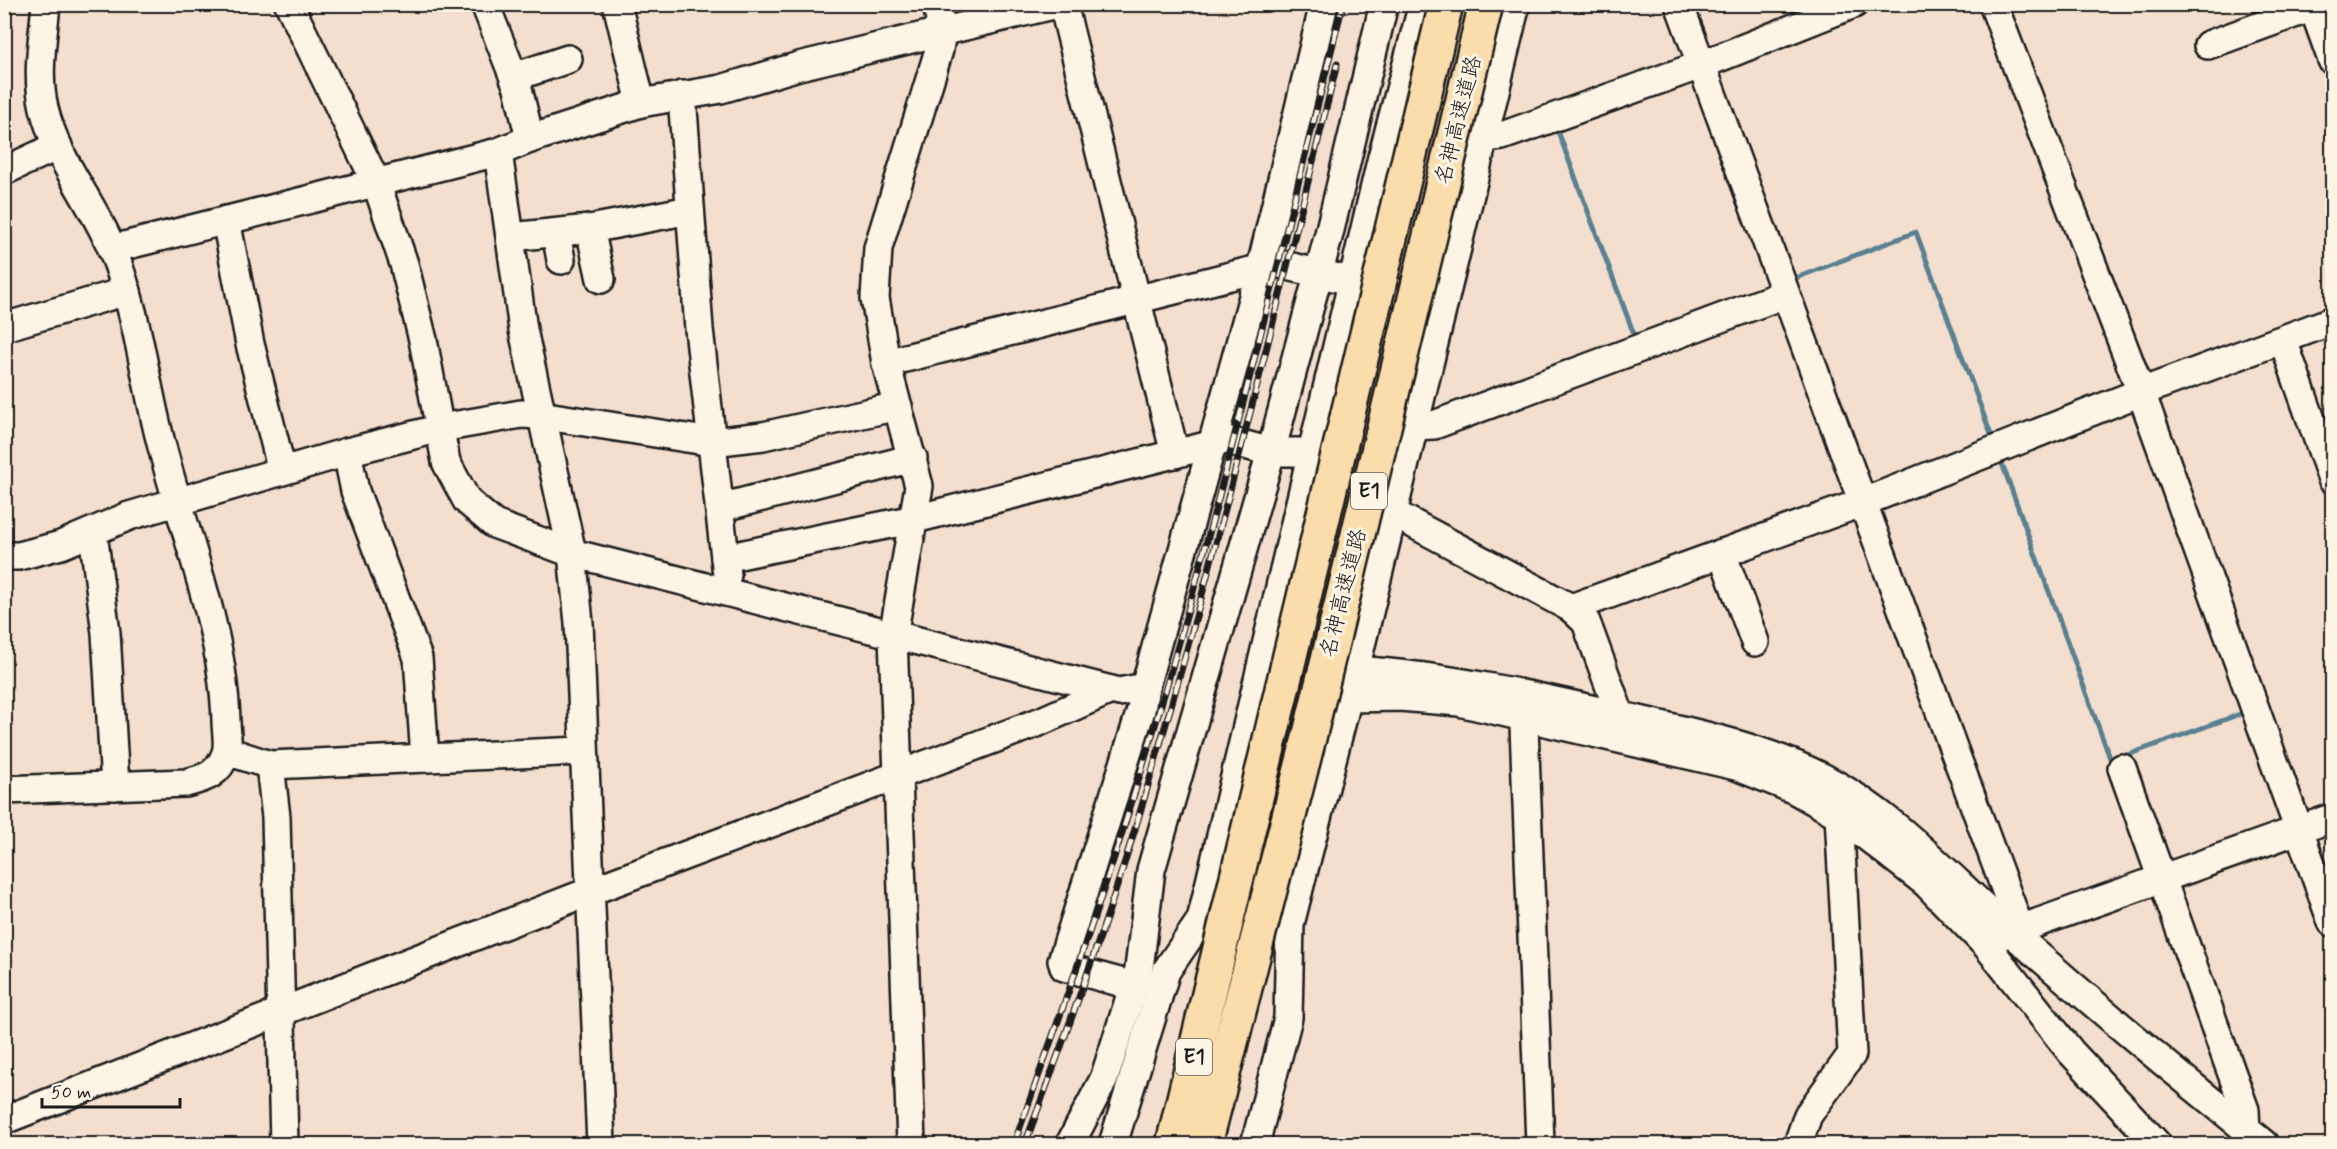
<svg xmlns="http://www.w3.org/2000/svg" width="2337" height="1149" font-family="Mynerve,'Klee One',sans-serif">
	<rect width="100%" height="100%" fill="#f4dfce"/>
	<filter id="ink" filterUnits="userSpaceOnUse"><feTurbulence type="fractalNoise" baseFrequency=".0167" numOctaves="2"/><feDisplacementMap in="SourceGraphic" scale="12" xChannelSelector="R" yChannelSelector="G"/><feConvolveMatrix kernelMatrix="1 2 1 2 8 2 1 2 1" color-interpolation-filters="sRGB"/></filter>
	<g filter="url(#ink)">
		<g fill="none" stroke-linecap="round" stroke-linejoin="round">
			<!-- stream -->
			<g stroke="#588092" stroke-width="5">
				<polyline points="1556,126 1635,337 1641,335"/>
				<polyline points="1788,281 1916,232 1993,440"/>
				<polyline points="2000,458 2111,761 2243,713"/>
			</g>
			<defs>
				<g id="minor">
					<polyline points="289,4 376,182 404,264 423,340 446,462 467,501 494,524 572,553 1119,692 1145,687 1260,271 1324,4"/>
					<polyline points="485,4 518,88 530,139"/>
					<polyline points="617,4 641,103"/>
					<polyline points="1063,4 1175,454"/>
					<polyline points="1679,4 2020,929"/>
					<polyline points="1993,4 2141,392 2332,922"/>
					<polyline points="2312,4 2332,60"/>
					<polyline points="2208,45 2313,7"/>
					<polyline points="514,77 568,59"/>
					<polyline points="682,95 699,329 727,575"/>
					<polyline points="1484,138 1502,136 1701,65 1854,4"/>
					<polyline points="498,152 523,330 572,553 579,623 601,1144"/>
					<polyline points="4,171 58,146"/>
					<polyline points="226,220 250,344 282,471"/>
					<polyline points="590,229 601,279"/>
					<polyline points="556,233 561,260"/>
					<polyline points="511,237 590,229 690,210"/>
					<polyline points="112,249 498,152 530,139 641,103 721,89 799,66 1057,4"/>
					<polyline points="1263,260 1434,301"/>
					<polyline points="4,327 127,291"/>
					<polyline points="2283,340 2332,479"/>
					<polyline points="886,363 1250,271 1260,271"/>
					<polyline points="1414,426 1434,425 1785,294"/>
					<polyline points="1216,437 1271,452 1312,452"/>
					<polyline points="347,452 355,491 418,658 425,758"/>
					<polyline points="720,508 913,458"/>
					<polyline points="1391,512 1571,608 1586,622 1620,715"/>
					<polyline points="93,533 106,633 115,786"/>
					<polyline points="1722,553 1755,642"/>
					<polyline points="4,556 19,556 61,545 129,516 347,452 441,428 521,414 540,415 712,442 763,436 898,406"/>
					<polyline points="725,558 915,519 1214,444"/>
					<polyline points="1571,608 1861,503 2141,392 2332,321"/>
					<path d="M 1355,670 C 1447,676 1536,696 1626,717 C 1692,732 1763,747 1824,778 C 1895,815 1949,877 2008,929 C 2091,1003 2177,1074 2264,1144"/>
					<polyline points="1348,698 1400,697 1459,702 1736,766 1795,790 1839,815 1927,884 1987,946 2071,1052 2157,1144"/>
					<polyline points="1523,700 1540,1144"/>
					<polyline points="227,751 270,765 582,751"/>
					<polyline points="270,765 276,817 284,1144"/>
					<polyline points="2122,768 2245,1110 2246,1131"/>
					<path d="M 4,790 L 186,783 C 206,778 219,774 226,753 C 229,744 226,731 226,721 C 223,625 183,532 160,439 C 144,376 137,311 113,251 C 93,202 56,160 44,108 C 36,75 43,38 46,4"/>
					<polyline points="2003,935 2332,818"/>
					<polyline points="1134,986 1064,967 1062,961 1141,710 1145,687"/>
					<polyline points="4,1120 591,891 1039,722 1111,690"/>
					<polyline points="911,1144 893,636 919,486 886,363 875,298 878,248 939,50 942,31 937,4"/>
					<polyline points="1070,1144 1104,1079 1139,969 1151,870 1271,452 1329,234 1384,4"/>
					<polyline points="1113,1144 1166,971 1201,920 1381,161 1423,4"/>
					<polyline points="1255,1144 1288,1018 1290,924 1355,670 1516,4"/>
					<polyline points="1800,1144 1800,1138 1808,1115 1852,1054 1839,815 1843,805"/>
				</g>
				<g id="highway">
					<polyline points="1173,1144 1215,969"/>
					<polyline points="1205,1144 1248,976"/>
				</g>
			</defs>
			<!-- minor casing -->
			<use href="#minor" stroke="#1c1c1c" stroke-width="32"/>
			<!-- highway casing -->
			<use href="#highway" stroke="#1c1c1c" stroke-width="38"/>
			<!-- minor -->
			<use href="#minor" stroke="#fcf5e5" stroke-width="27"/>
			<!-- highway -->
			<use href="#highway" stroke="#fbddab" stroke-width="33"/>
			<defs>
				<g id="rail">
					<path d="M 1014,1144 C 1053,1036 1092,928 1127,817 C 1211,550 1274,276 1343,4"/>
					<path d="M 1025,1144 C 1065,1037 1105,929 1138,819 C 1213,569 1275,317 1337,64"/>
				</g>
			</defs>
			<!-- rail casing -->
			<use href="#rail" stroke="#1c1c1c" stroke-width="7"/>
			<!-- rail -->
			<use href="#rail" stroke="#fcf5e5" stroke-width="4.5" stroke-dasharray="14" stroke-linecap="butt"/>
			<defs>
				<g id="highway-bridge">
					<polyline points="1215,969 1446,4"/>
					<polyline points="1248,976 1309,738 1486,4"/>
				</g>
			</defs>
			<!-- highway-bridge casing -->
			<use href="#highway-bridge" stroke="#1c1c1c" stroke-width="38" stroke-linecap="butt"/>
			<!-- highway-bridge -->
			<use href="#highway-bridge" stroke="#fbddab" stroke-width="33"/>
		</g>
	</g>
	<g text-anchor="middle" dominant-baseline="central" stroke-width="6" stroke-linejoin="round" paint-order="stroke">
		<!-- shield labels -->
		<g fill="#fcf5e5" stroke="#5f5d58" stroke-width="1.5">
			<rect x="1351" y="473" width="36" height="36" rx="4.5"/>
			<rect x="1176" y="1039" width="36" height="36" rx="4.5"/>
		</g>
		<g font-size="21" font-weight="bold" fill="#1c1c1c">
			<text x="1369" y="491">E1</text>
			<text x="1194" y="1057">E1</text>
		</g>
		<!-- street labels -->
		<g font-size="22" fill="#1c1c1c" stroke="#fcf5e5">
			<text transform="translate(1459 120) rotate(-76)">名神高速道路</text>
			<text transform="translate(1344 593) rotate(-76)">名神高速道路</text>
		</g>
	</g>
	<!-- margin -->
	<rect width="2337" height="1149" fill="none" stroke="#fcf5e5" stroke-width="24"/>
	<rect x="12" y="12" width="2313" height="1125" fill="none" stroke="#1c1c1c" stroke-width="2" filter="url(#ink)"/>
	<!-- scale -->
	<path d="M42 1098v9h138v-9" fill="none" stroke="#1c1c1c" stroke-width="3"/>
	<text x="51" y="1098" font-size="18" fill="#1c1c1c" stroke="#fcf5e5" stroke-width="4.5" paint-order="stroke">50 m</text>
</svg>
